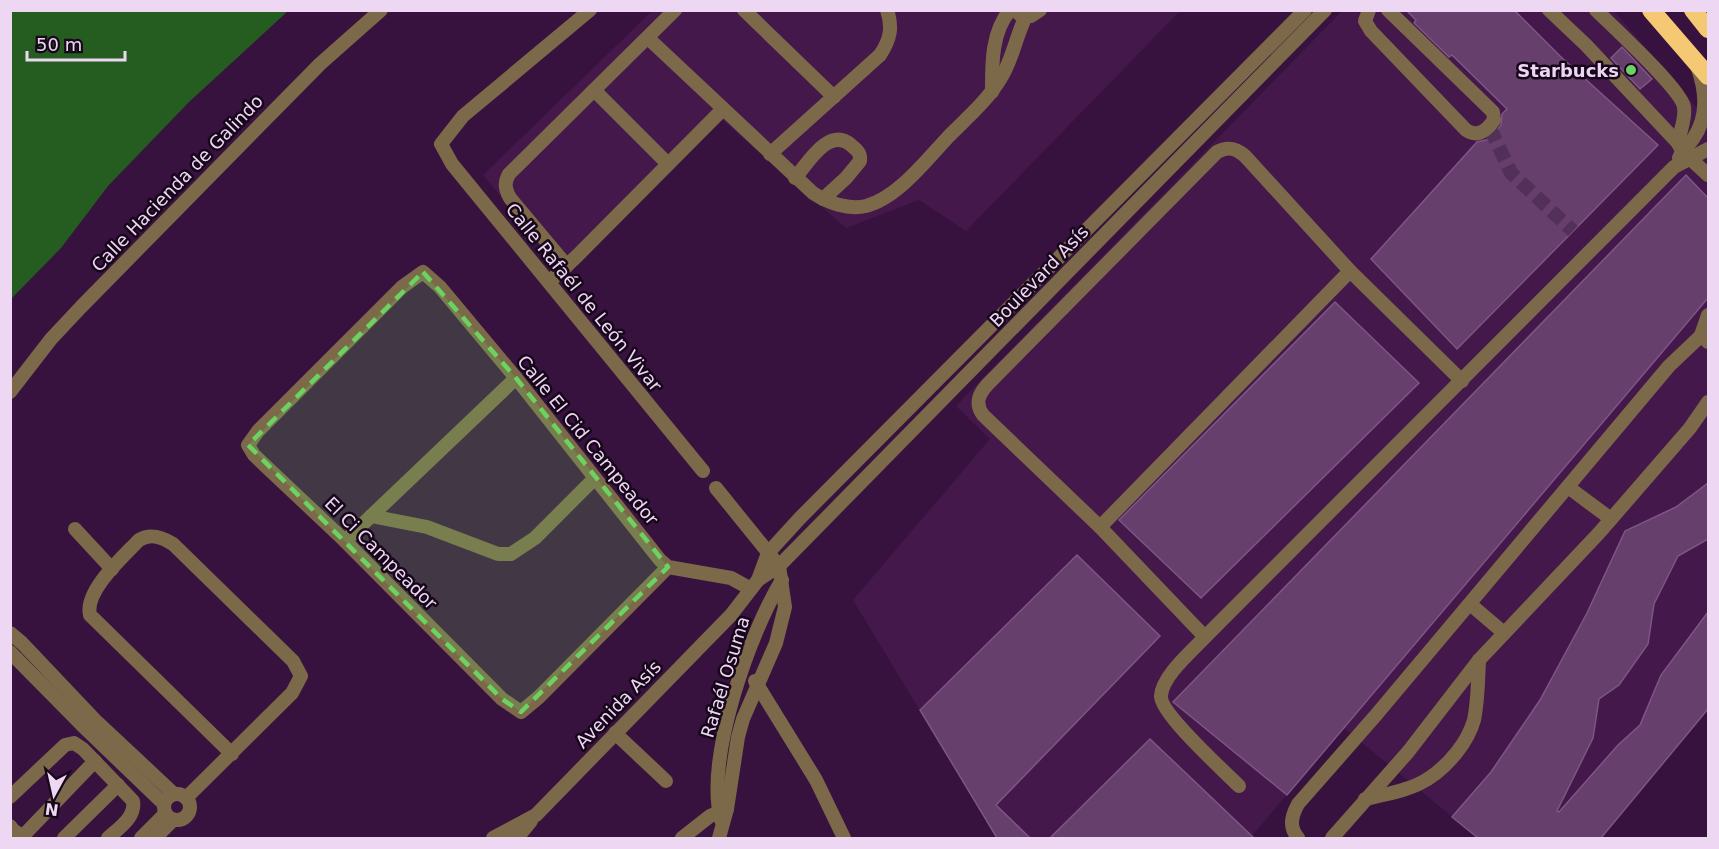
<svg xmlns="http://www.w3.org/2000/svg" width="1719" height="849" font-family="'DejaVu Sans',sans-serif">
	<rect width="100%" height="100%" fill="#38123e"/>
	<!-- built -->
	<g fill="#44184b">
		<polygon points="652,11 1180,11 966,231 919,200 846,228 721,119 566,275 483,175"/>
		<polygon points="1342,11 1614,11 1708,121 1708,709 1601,838 1478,838 1344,728 1250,838 997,838 853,600 990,439 956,406"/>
	</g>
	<!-- green -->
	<polygon fill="#245d1f" points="11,10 288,11 189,102 108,186 61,248 11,299"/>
	<!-- building -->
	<g fill="#673f6d" stroke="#7e5585" stroke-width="1.5">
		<polygon points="1406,10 1514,10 1560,56 1658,145 1457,349 1371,259 1477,142 1486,140 1495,133 1501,125 1502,114 1507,109 1452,55 1449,57 1414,23 1416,20"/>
		<polygon points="1622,47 1652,79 1640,89 1611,58"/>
		<polygon points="1686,175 1708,198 1708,298 1287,795 1173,702"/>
		<polygon points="1335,302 1419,383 1201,598 1119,520"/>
		<polygon points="1708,483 1708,539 1678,556 1654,604 1648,644 1619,685 1599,699 1593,738 1557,811 1559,812 1618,745 1640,725 1661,675 1708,612 1708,709 1601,838 1478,838 1452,817 1491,772 1540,700 1587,613 1625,531 1676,507"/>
		<polygon points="1077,555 1160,636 996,805 1030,838 997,838 920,710"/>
		<polygon points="1150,739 1254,838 1050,838"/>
	</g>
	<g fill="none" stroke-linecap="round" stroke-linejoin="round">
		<!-- minor-tunnel -->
		<polyline stroke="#533059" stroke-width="14" stroke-dasharray="14 7" stroke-linecap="butt" points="1490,128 1511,173 1573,231"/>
		<!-- minor -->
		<g stroke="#7b6949" stroke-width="14">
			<polyline points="590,10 463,116 441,144 452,164 703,471"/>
			<polyline points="744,10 834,97"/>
			<path d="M 1369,10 L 1365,21 L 1371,31 L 1466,130 C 1478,138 1487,130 1494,120 L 1493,112 L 1388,10"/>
			<polyline points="1549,10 1586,45 1678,143 1682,151 1708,175"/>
			<path d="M 1596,10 C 1612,26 1681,89 1684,107 C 1686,118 1680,132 1678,143"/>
			<polyline points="1019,14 1031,16 1040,10"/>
			<path d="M 648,38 L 813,193 C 828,203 848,210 866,206 C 898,198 928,158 950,135 C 968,117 989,99 1002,76 C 1013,58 1016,36 1026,16"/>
			<polyline points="594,90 668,164"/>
			<path d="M 992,92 C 992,65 991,33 1010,10"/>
			<path d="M 770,154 L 880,55 C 890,40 893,28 887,10"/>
			<path d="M 1679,158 C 1682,150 1688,146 1693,139 C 1709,116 1706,90 1697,66"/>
			<path d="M 795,178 C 808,163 829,126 851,145 C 857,150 861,153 860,161 L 846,178 L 823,199"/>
			<path d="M 567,266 L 510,198 C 505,189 504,183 509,174 L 675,10"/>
			<polyline points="549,282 577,256 723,109"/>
			<polyline points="1708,315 1701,335 1708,342"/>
			<polyline points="10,392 51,339 81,307 320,64 381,10"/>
			<polyline points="1568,487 1611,519"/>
			<polyline points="716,488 779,566 785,607 776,643 743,719 738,737 727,809 719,838"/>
			<polyline points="371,516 427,527 498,554 511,554 535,538 595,478"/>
			<polyline points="1100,527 1350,271"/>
			<polyline points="75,529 112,569"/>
			<polyline points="345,541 516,378"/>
			<polyline points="668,567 539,697 521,712 502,699 345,541 254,455 248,445 258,431 402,287 423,272 440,287 516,378 660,560 668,567 731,578 751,589"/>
			<polyline points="758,580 768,553 800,518 1305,10"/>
			<polyline points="1470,604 1504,633"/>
			<polyline points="10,633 22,643 95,720 174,794"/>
			<path d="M 1205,637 L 1100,527 L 983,415 C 975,404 978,395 987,385 L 1217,152 C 1228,146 1236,148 1245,156 L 1350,271 L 1462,381"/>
			<polyline points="10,652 86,729 164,804"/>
			<polyline points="755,681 816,780 844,838"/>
			<polyline points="615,733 666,781"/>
			<path d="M 1239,786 C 1224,771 1160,713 1161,696 C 1162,676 1192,651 1205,637 L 1674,167 L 1708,149"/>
			<circle cx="177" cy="807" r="13"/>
			<path d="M 10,797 L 65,745 L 74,743 L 83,749 L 133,801 C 136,817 119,828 108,838"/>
			<path d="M 186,798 L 292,693 L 301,676 L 293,661 L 173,544 C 162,537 151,533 139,540 C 124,556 84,591 90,615 L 232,754"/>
			<path d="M 1365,799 C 1406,790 1429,787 1457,752 C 1464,743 1471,731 1474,720 C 1478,701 1478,680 1479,660"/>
			<path d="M 721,820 C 705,759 749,634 782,580"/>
			<polyline points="10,826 13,830 25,838"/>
			<polyline points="23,836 95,761"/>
			<polyline points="64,838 118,785"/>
			<polyline points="141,838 165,814"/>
			<polyline points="155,838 173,820"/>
			<polyline points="493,838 536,815 731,615 758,580 779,566 1325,10"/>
			<polyline points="517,838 531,821"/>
			<polyline points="682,838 710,816 727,809"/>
			<path d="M 1298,838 C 1289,827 1291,817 1298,804 L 1376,715 L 1669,366 L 1708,329"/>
			<polyline points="1332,838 1408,752 1479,660 1599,533 1690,428 1708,402"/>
		</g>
		<!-- highway -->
		<g stroke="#f5c873" stroke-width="18">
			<polyline points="1651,10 1708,76"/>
			<polyline points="1693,10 1708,29"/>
		</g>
	</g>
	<!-- marked area -->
	<path fill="#6cd362" fill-opacity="0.2" stroke="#6cd362" stroke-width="4.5" stroke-dasharray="12 8" stroke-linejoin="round" d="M 423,272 L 516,378 L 668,567 L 521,712 L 502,699 L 248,445 Z"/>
	<!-- markers -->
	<circle fill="#6cd362" stroke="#17071a" stroke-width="2" cx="1631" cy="70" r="6"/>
	<g text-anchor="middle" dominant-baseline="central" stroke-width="5" stroke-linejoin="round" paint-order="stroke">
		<!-- poi labels -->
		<g font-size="18" font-weight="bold" fill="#eed7f2" stroke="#17071a" text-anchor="end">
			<text x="1619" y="70">Starbucks</text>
		</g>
		<!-- street labels -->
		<g font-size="18" fill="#eed7f2" stroke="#17071a">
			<text transform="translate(177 183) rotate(-46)">Calle Hacienda de Galindo</text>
			<text transform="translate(1039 276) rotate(-46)">Boulevard Asís</text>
			<text transform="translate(584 297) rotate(51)">Calle Rafaél de León Vivar</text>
			<text transform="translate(588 440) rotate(51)">Calle El Cid Campeador</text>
			<text transform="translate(381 553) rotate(45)">El Ci Campeador</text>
			<text transform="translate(725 677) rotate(-73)">Rafaél Osuma</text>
			<text transform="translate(618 704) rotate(-46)">Avenida Asís</text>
		</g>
	</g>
	<!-- border -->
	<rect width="1719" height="849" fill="none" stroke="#eed7f2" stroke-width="24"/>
	<!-- north arrow -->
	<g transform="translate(54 795) rotate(188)" stroke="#17071a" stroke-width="4.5" paint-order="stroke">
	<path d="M0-4.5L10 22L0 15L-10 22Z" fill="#eed7f2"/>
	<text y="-9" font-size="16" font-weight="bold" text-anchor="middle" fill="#eed7f2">N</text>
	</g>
	<!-- scale -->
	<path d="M27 51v9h98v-9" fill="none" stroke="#eed7f2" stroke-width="3"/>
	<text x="36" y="51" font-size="18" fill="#eed7f2" stroke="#17071a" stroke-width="4.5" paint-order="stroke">50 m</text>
</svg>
